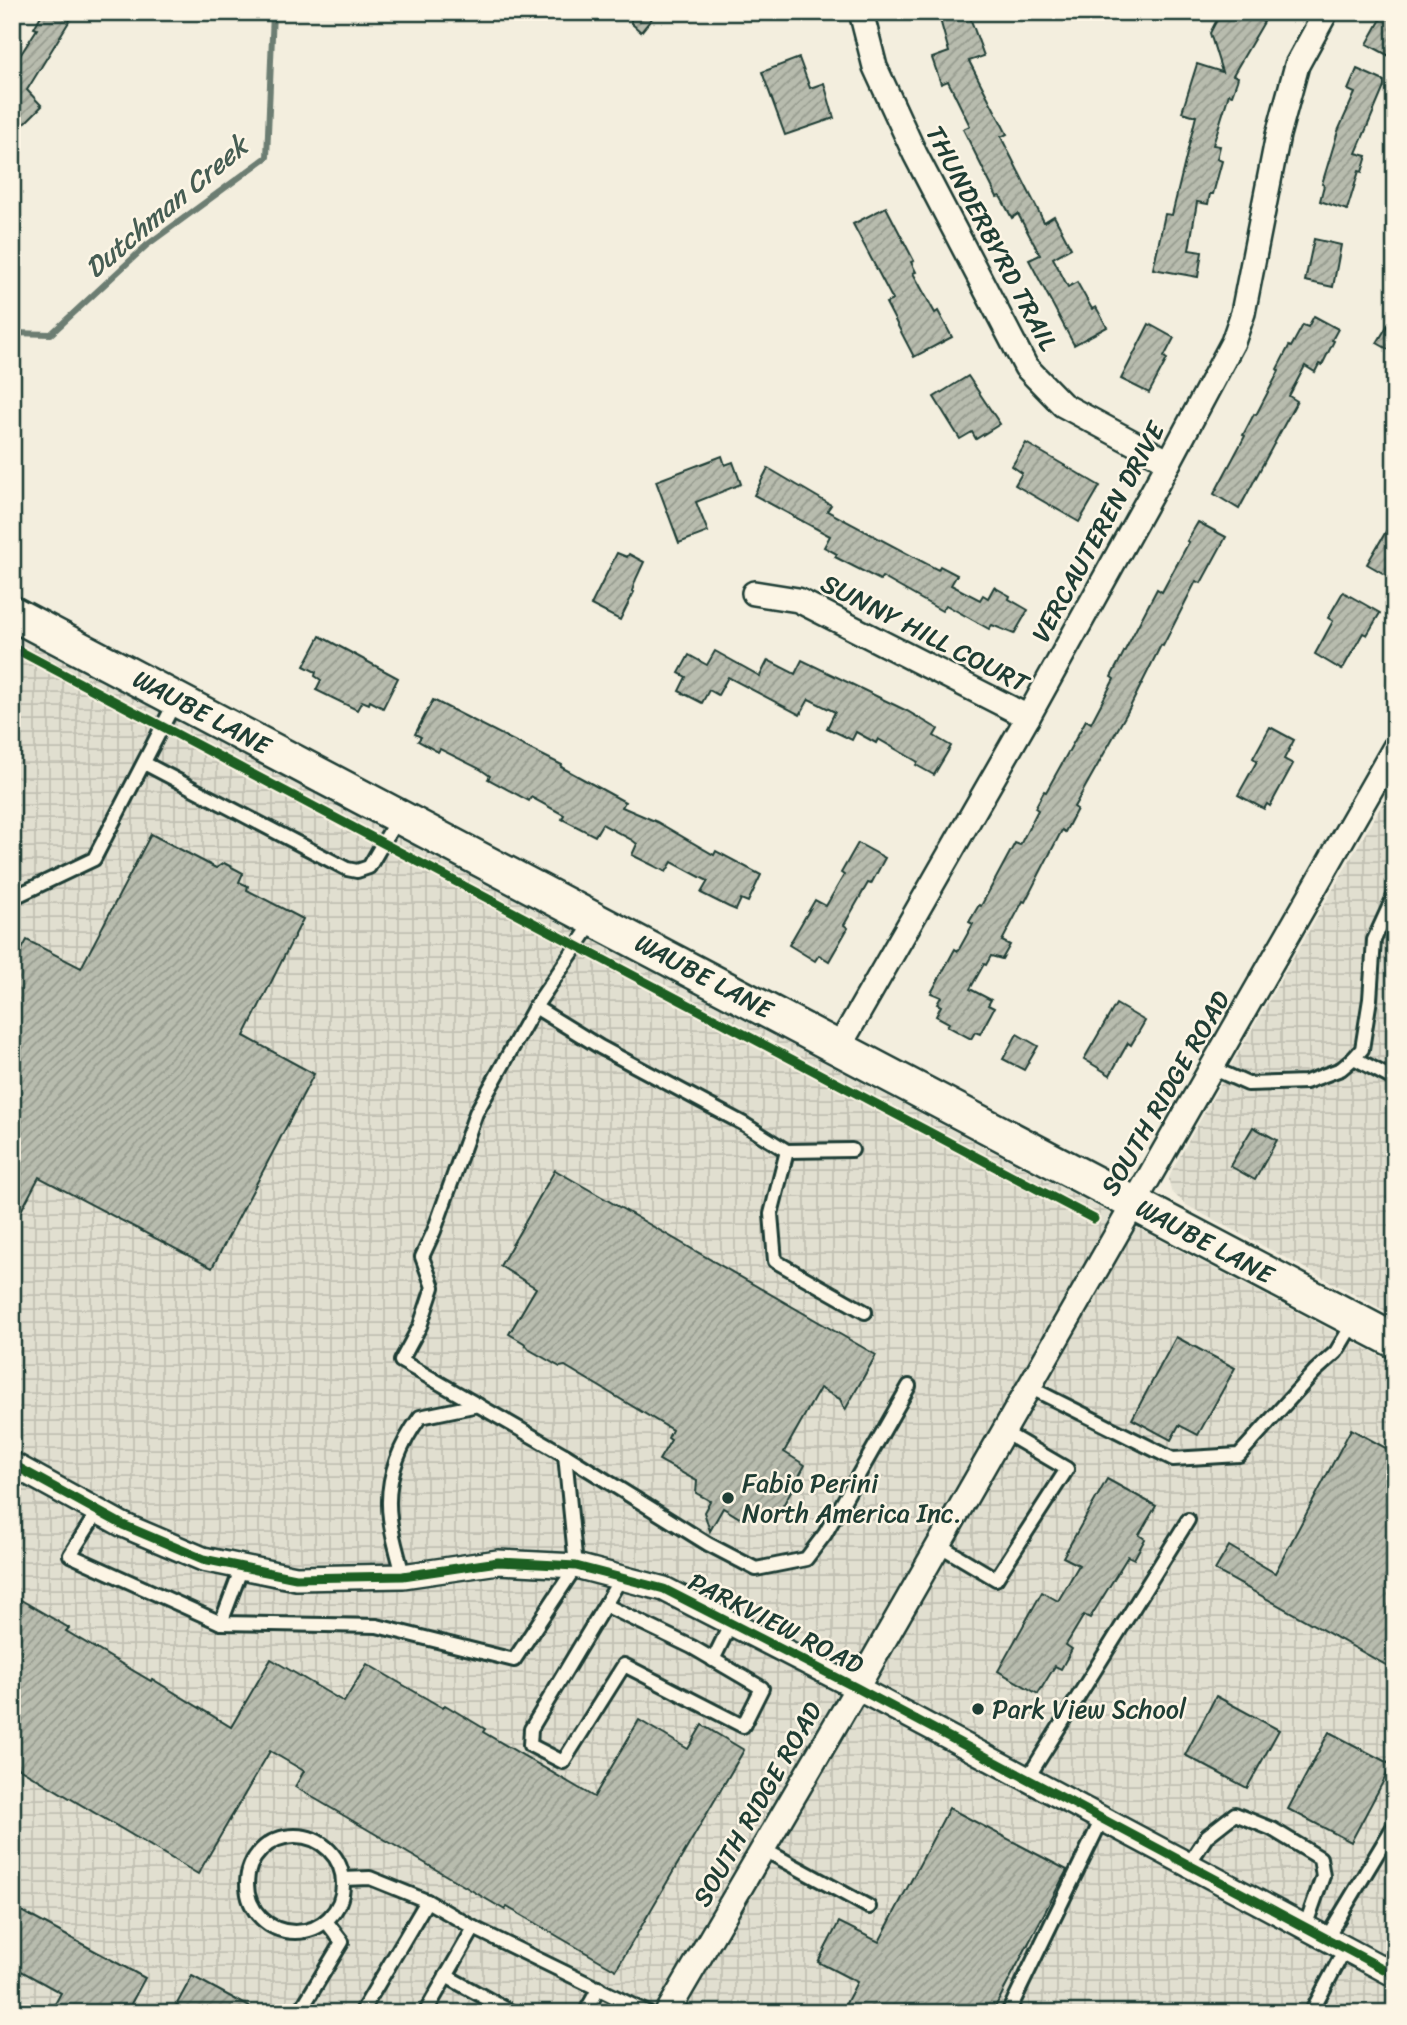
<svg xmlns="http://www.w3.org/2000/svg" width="1407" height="2025" font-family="Sriracha,sans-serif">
	<defs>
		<pattern id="industrial-grid" width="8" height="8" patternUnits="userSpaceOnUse" patternTransform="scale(1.75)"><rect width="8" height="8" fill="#e1dfd0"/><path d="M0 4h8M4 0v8" fill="none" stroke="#c1c0b3"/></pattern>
		<pattern id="building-hatch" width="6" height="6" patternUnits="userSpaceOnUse" patternTransform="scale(1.75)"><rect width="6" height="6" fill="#b8bcae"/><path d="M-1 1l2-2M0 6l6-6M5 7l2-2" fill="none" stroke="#959a8e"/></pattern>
	</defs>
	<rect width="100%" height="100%" fill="#f3eede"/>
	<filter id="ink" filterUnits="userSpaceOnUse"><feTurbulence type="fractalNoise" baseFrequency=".0143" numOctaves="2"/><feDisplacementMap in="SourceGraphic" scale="14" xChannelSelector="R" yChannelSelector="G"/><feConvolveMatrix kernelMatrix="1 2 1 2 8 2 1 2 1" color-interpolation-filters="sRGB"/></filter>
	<g filter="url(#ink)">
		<!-- industrial -->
		<g fill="url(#industrial-grid)">
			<polygon points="12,633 1395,1364 1395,2013 12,2013"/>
			<polygon points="1395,782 1395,1316 1186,1205 1171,1191 1169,1180 1171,1172 1235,1059"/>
		</g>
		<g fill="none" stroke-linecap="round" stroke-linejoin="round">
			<!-- stream -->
			<polyline stroke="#6c7d72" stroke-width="6" points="12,333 51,334 147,245 267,157 273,12"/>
		</g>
		<!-- building -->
		<g fill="url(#building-hatch)" stroke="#1f3d34" stroke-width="2">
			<polygon points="43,12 75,12 27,90 42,106 23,125 12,116 12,68 37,29 34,28"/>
			<polygon points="631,12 657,12 641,32 631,23"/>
			<polygon points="938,12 968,12 984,56 969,61 1007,134 1001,137 1044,222 1054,216 1071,248 1053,258 1068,287 1077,282 1092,309 1096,307 1107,327 1074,345 1029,260 1040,255 1018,214 1012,218 1000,196 997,197 963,129 970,126 948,81 941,84 932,58 949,52"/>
			<polygon points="1221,12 1266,12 1261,21 1264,22 1233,75 1238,77 1237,81 1232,95 1229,94 1213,145 1220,146 1217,159 1222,161 1213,194 1210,194 1208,204 1197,202 1189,250 1202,252 1198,277 1153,269 1165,214 1172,215 1196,116 1182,112 1197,64 1222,72 1210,33"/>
			<polygon points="1385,12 1395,12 1395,59 1367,44"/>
			<polygon points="799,58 810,88 824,83 834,118 785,135 762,72"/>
			<polygon points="1357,69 1384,81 1384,87 1356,153 1367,156 1362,172 1359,171 1347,210 1320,201 1324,185 1322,184 1338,131 1355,93 1348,90"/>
			<polygon points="886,207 914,261 911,262 916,272 913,273 935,313 938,311 952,337 914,357 886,303 893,300 853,224"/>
			<polygon points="1314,239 1341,245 1333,287 1305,281"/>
			<polygon points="1395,313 1395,353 1377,343"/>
			<polygon points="1314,316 1338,329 1332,340 1334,341 1322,365 1319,364 1315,372 1305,366 1289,396 1297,401 1239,509 1214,494 1245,436 1243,435 1254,414 1256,415 1279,371 1277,369 1289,346 1291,347 1303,325 1308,327"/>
			<polygon points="1149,324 1174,338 1164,357 1167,359 1149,393 1121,379"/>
			<polygon points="968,376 1000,424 976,439 972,432 960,439 934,397"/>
			<polygon points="1026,443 1100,486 1079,522 1015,485 1022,473 1012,466"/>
			<polygon points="722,456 725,465 733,462 741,484 696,502 708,532 679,543 656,481"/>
			<polygon points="768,468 831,505 827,511 938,570 940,566 957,575 951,585 980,600 983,595 988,598 994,587 1010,596 1009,599 1028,610 1014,634 992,625 989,629 946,605 942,611 882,577 880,580 835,557 837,554 824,547 830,536 754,495"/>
			<polygon points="1395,516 1395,580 1367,564"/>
			<polygon points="1198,522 1226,537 1201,583 1196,581 1163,646 1161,645 1128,711 1074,807 1077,809 1065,832 1062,830 1025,902 1023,901 1002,941 1010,945 1002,959 991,956 986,965 984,964 970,989 991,1000 988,1005 994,1008 980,1034 975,1032 971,1039 947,1026 949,1023 936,1016 941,1006 937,1004 941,997 931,993 955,949 958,951 973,924 969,922 979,905 981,906 1015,843 1020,845 1038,810 1035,808 1044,791 1046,792 1086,720 1091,723 1114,679 1111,677 1135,631 1157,589 1162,592 1189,542 1187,541"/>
			<polygon points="617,553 627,557 629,554 644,562 636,579 632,591 634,592 620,620 591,605"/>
			<polygon points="1343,592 1380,613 1367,635 1363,633 1342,670 1315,654 1333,621 1328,618"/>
			<polygon points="320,636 398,678 383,708 370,701 369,704 362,701 357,710 316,690 321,680 315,676 316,672 304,666"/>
			<polygon points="715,651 760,676 768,660 795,674 802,660 907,711 938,729 934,736 951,746 934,775 916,765 918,762 878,739 876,743 856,732 852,740 827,728 835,712 809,699 800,715 728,677 718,695 709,690 702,703 679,691 686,677 679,673 689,655 707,665"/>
			<polygon points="433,700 562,765 561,767 625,802 622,807 657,822 714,855 716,851 761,875 748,902 741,899 736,910 729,907 701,893 708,881 702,878 672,862 666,872 632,855 637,844 632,840 602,824 595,836 562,819 564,815 531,797 529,801 488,779 490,776 480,769 440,749 438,752 418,741 421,737 415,734"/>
			<polygon points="1270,727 1294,740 1284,759 1293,764 1270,806 1267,804 1264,809 1238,795 1257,761 1253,758"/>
			<polygon points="151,834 216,868 224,863 243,873 239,882 248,886 247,890 303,919 244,1036 314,1074 212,1268 39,1177 12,1228 12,968 27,940 81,968"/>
			<polygon points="858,843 885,858 871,884 868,883 844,925 848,928 829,961 819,955 815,961 789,945 815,900 826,906 844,875 841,873"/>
			<polygon points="1116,1004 1145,1021 1131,1045 1128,1043 1110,1075 1084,1059"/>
			<polygon points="1017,1034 1038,1046 1024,1070 1003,1059"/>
			<polygon points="1253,1127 1277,1140 1255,1180 1230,1166"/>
			<polygon points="555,1170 876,1355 845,1410 840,1399 820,1388 784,1452 805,1465 779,1513 773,1513 767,1522 754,1514 743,1520 723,1508 710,1531 704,1512 710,1501 696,1493 697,1481 659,1460 671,1440 668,1438 672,1430 565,1366 560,1367 530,1350 524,1343 509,1334 536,1288 500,1266"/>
			<polygon points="1176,1337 1235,1368 1198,1435 1179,1425 1171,1440 1132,1419"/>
			<polygon points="1351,1429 1395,1453 1395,1670 1215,1570 1229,1546 1275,1573"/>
			<polygon points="1107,1479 1156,1506 1139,1535 1145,1539 1134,1559 1128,1556 1090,1618 1084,1615 1066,1645 1072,1649 1061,1669 1055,1666 1038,1694 998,1671 1042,1592 1058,1601 1079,1565 1063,1557"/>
			<polygon points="12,1599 19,1603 21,1600 69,1628 66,1631 151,1681 152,1679 231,1727 271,1659 344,1702 367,1664 443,1708 445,1705 485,1729 483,1732 594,1797 639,1720 688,1749 702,1725 744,1750 616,1970 507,1907 505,1910 295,1787 304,1771 270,1751 198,1874 12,1764"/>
			<polygon points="1216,1696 1279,1730 1247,1788 1185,1755"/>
			<polygon points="1329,1732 1392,1765 1351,1842 1288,1809"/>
			<polygon points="949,1808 1067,1870 992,2013 841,2013 857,1982 818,1962 839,1922 879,1942"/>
			<polygon points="12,1906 145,1978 126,2013 50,2013 61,1993 12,1966"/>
			<polygon points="192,1976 261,2013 172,2013"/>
		</g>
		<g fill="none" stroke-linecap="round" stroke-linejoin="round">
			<defs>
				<g id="lane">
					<polyline points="144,763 347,869 357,871 369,867 397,819"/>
					<polyline points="12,898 94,859 175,702"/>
					<polyline points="593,922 535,1007 476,1113 434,1231 422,1257 433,1287 420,1326 401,1361 565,1455 708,1544 756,1569 806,1559 825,1534 909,1386"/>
					<polyline points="535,1007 600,1047 744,1124 787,1151 852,1150"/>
					<polyline points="1354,1058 1395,1080"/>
					<polyline points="1212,1068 1248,1084 1306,1082 1341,1069 1354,1058 1362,1049 1370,999 1374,940 1395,894"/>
					<polyline points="787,1151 771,1214 775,1261 865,1312"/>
					<polyline points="1029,1387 1173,1459 1239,1455 1315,1371 1336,1352 1355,1320"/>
					<polyline points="98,1511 70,1555 221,1623 377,1626 514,1660 576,1566 565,1455"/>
					<polyline points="939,1545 996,1579 1067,1469 1004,1432"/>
					<path d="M 403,1576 C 399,1557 392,1538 390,1518 C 385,1481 399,1446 420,1417 L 478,1405"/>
					<polyline points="605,1605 692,1647 762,1688 743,1726 624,1665 563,1762 530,1745 531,1729 621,1578"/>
					<polyline points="221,1623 242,1567"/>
					<polyline points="713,1660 731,1623"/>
					<polyline points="1027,1779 1188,1520"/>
					<circle cx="295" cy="1884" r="48"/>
					<polyline points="763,1849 869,1907"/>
					<polyline points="1188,1865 1207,1836 1235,1814 1272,1829 1320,1858 1323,1876 1305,1927"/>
					<polyline points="343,1879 370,1878 427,1901 474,1928 648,2013"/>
					<polyline points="1326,1939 1395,1824"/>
					<polyline points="446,1976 513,2013"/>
					<polyline points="299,2013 342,1942 326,1921"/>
					<polyline points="361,2013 427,1901"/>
					<polyline points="425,2013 474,1928"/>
					<polyline points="585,2013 599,1988"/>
					<polyline points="1008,2013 1102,1819"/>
					<polyline points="1311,2013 1345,1949"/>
				</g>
				<g id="street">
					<polyline points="861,12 875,67 915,154 1026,367 1063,405 1169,462"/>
					<polyline points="754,593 798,600 1028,717"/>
					<polyline points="839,1047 1028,717 1169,462 1233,342 1243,313 1278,135 1297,65 1326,12"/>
					<polyline points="12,1464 123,1525 203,1559 296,1578 403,1576 498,1562 576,1566 664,1589 857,1688 1395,1975"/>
					<polyline points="667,2013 857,1688 1395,747"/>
				</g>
				<polyline id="secondary" points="12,613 1395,1341"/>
			</defs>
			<!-- lane casing -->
			<use href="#lane" stroke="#1f3d34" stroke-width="18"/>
			<!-- street casing -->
			<use href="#street" stroke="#1f3d34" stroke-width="28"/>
			<!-- secondary casing -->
			<use href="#secondary" stroke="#1f3d34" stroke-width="38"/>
			<!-- lane -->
			<use href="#lane" stroke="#fcf5e5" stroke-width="12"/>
			<!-- street -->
			<use href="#street" stroke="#fcf5e5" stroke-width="23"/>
			<!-- secondary -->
			<use href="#secondary" stroke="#fcf5e5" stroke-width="33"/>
			<defs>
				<g id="cycleway">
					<polyline points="12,647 1094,1219"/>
					<polyline points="12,1464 123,1525 203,1559 296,1578 403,1576 498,1562 576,1566 664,1589 857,1688 1395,1975"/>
				</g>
			</defs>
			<!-- cycleway casing -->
			<use href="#cycleway" stroke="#fcf5e5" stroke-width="13"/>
			<!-- cycleway -->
			<use href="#cycleway" stroke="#1b5e20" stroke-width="9"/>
		</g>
	</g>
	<!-- markers -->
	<g fill="#1f3d34" stroke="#fcf5e5" stroke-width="2.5">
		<circle cx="728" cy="1498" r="7"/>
		<circle cx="978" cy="1709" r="7"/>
	</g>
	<g text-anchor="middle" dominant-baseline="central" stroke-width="5" stroke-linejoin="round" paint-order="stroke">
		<!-- street labels -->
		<g font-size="26" fill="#1f3d34" stroke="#fcf5e5">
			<text transform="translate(992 238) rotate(62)">THUNDERBYRD TRAIL</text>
			<text transform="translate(1098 532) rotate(-61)">VERCAUTEREN DRIVE</text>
			<text transform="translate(925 633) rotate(27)">SUNNY HILL COURT</text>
			<text transform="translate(202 712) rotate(28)">WAUBE LANE</text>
			<text transform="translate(704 976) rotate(28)">WAUBE LANE</text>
			<text transform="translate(1165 1093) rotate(-60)">SOUTH RIDGE ROAD</text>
			<text transform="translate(1205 1241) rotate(28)">WAUBE LANE</text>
			<text transform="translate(776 1623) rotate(27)">PARKVIEW ROAD</text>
			<text transform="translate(757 1804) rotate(-60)">SOUTH RIDGE ROAD</text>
		</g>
		<!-- poi labels -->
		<g font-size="26" fill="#1f3d34" stroke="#fcf5e5" text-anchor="start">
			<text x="742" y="1483">Fabio Perini<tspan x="742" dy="30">North America Inc.</tspan></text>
			<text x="992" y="1709">Park View School</text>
		</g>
		<!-- water labels -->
		<g font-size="28" font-style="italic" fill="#465d53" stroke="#fcf5e5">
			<text transform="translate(166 207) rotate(-40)">Dutchman Creek</text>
		</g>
	</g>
	<!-- margin -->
	<rect width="1407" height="2025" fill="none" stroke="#fcf5e5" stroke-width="42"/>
	<rect x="21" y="21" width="1365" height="1983" fill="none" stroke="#1f3d34" stroke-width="2.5" filter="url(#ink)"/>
</svg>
